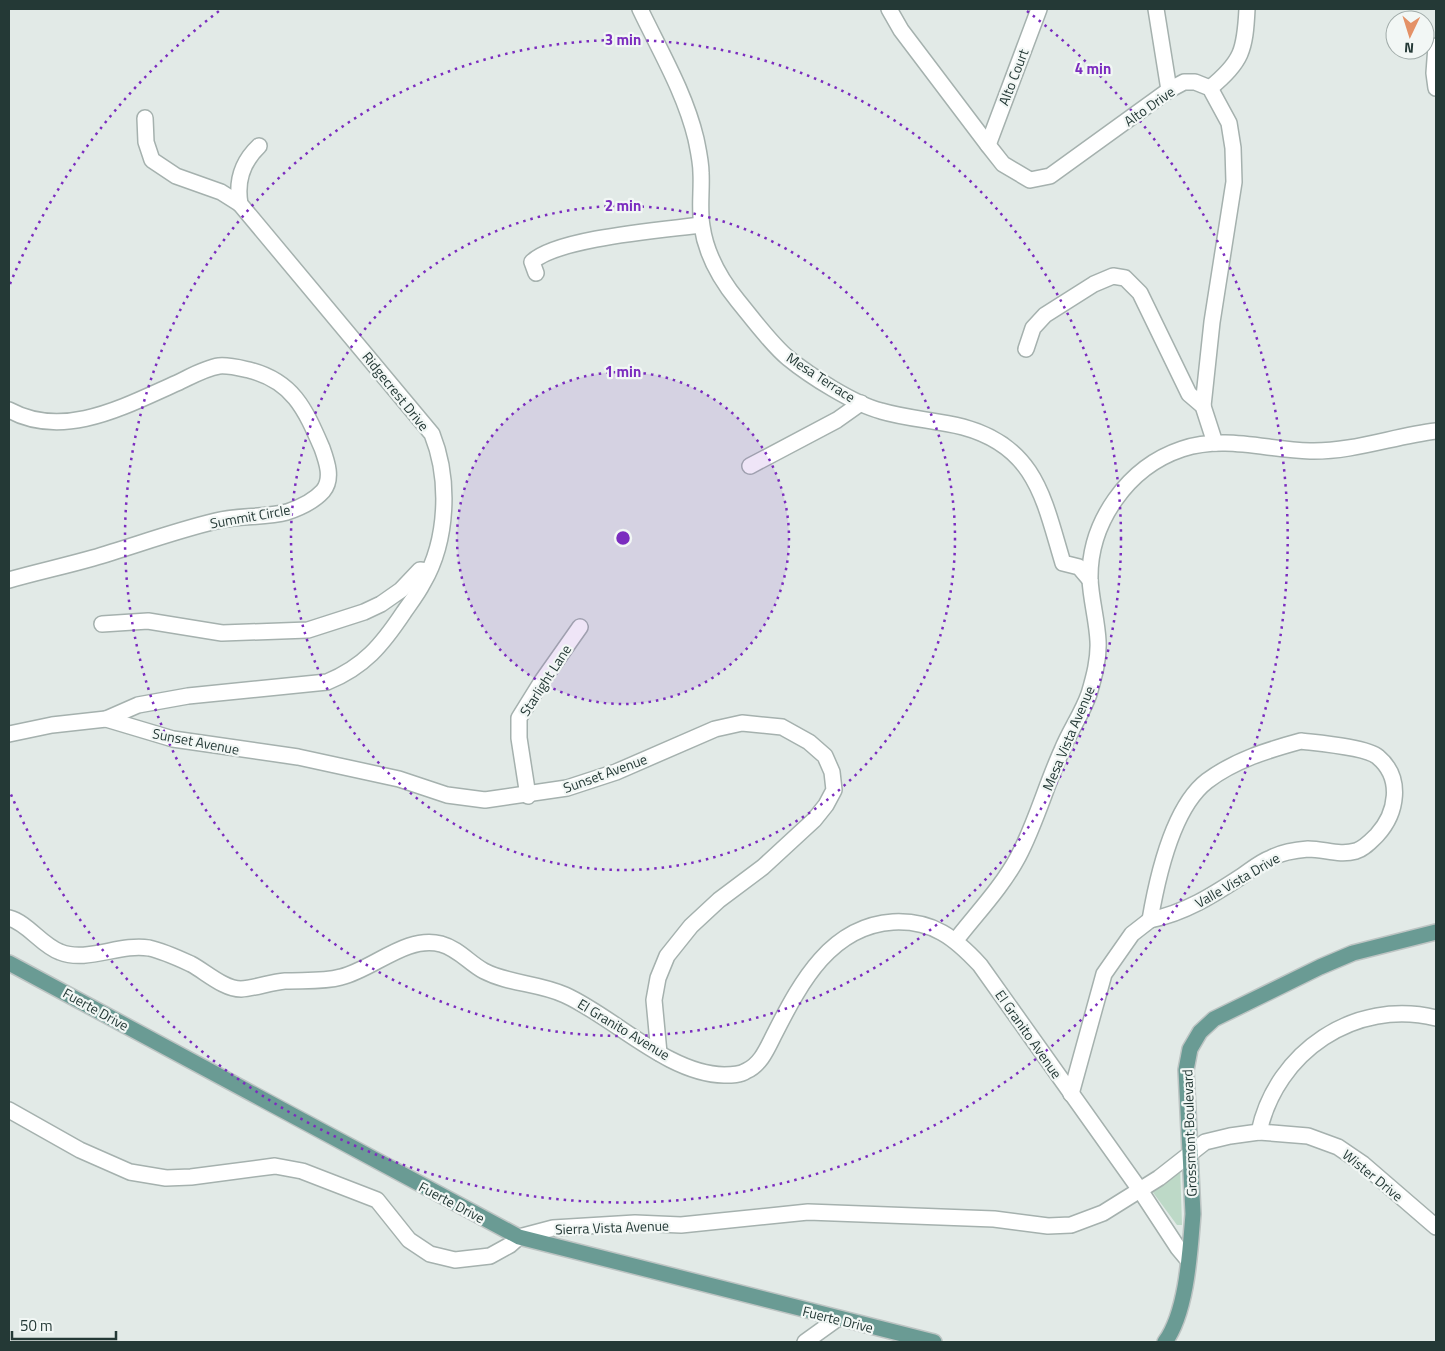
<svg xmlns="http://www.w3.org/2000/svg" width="1445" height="1351" font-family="'Titillium Web',sans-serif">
	<rect width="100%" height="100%" fill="#e2eae7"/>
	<!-- green -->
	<polygon fill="#bdd9c7" points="1180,1164 1182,1225 1177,1225 1149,1187"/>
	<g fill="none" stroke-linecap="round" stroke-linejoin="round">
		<defs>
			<g id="minor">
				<path d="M 640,9 C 660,51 685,93 696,139 C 698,149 701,162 701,173 C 702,190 699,209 702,226 C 706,254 720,279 738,301 C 752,318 771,344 788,358 C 810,376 854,404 881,411 C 908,419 936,420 963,427 C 1037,447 1044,501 1063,563 L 1079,567 L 1090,580"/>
				<polyline points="889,9 901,30 988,145 1003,164 1030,180 1050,176 1169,90 1184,82 1195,82 1210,88 1229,123 1233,148 1234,182 1212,322 1203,406"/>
				<polyline points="1156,9 1169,90"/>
				<polyline points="1436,46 1434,73 1436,88"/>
				<path d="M 1210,88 C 1242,62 1245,50 1247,9"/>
				<polyline points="145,118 146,142 152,160 176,176 221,192 240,204"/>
				<polyline points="988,145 1039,9"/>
				<path d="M 536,273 L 532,262 C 557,238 663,230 701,225"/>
				<polyline points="1026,349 1033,328 1045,315 1094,284 1113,276 1125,278 1140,293 1189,394 1203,406 1215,443"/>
				<path d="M 9,410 C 64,440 125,406 177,383 C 190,377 205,368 219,366 C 228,365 240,368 249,370 C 293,381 305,409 322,448 C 327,462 333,479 323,491 C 314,501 299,508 287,512 C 265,518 239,515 216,521 C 174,531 134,546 93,558 C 65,566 37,572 9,580"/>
				<polyline points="750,466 837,420 861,403"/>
				<polyline points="102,624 148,621 222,633 308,630 364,612 381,604 401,590 420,570 428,571"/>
				<path d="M 106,719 L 138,705 L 188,696 L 327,682 C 364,667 382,645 404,612 C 411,602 418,593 423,583 C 448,540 450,479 432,434 L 240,204 C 236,181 242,162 259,146"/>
				<polyline points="9,734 52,725 106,719 173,739 298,757 399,779 447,795 485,800 567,788 616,772 715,729 742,723 782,727 809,742 825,756 832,772 834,790 826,805 814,820 763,867 719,900 691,926 667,956 658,978 654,1000 659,1053"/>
				<path d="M 1301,741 C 1317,743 1367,747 1378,757 C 1403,778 1397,813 1377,835 C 1371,841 1365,848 1356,851 C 1339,856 1325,849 1308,849 C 1295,850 1282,852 1271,858 C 1260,862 1251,870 1242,876 C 1213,895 1185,913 1150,920 C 1157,879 1172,808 1207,781 C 1235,760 1268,750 1301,741 Z"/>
				<polyline points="528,796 519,738 519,718 542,681 580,627"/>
				<path d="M 9,918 C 28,923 41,945 60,952 C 87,963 120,943 149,948 C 163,951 178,958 191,964 C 206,972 224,989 241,989 C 256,988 271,982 285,981 C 304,980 323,982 341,977 C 374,969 406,935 441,944 C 459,949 469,963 484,971 C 509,984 539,983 565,995 C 614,1017 668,1074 724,1075 C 732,1075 740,1075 746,1071 C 762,1064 768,1046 776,1031 C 801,982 831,926 893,922 C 933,920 955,938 980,965 L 1140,1190 L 1178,1248 L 1188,1260"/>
				<path d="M 956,940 C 977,913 1002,887 1018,857 C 1036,823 1046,785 1062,750 C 1070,730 1082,714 1089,694 C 1094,677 1099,659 1098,641 C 1097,620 1091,600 1090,579 C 1089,522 1128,467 1182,449 C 1225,435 1267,450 1310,451 C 1353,452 1394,436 1436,431"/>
				<polyline points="1071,1094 1104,974 1132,934 1150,920"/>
				<polyline points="9,1110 80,1150 130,1172 166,1178 191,1177 275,1166 302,1171 377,1200 409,1240 430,1254 455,1260 490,1256 510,1245 519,1237 553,1228 635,1223 681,1225 808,1212 994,1219 1048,1226 1071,1225 1103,1213 1159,1178 1205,1142 1230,1136 1259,1132 1308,1136 1338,1147 1363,1164 1436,1227"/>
				<path d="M 1259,1132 C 1276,1052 1355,998 1436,1018"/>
				<polyline points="805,1342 837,1319"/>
			</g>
			<g id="major">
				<polyline points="9,963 519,1237 934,1342"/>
				<path d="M 1165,1342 C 1187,1312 1190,1251 1193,1214 L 1186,1070 L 1190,1049 L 1200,1032 L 1214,1019 L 1320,967 L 1353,953 L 1436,932"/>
			</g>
		</defs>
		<!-- minor casing -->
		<use href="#minor" stroke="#a5b1ae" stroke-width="18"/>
		<!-- major casing -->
		<use href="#major" stroke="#bdc4c3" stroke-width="18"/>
		<!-- minor -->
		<use href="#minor" stroke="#fff" stroke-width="15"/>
		<!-- major -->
		<use href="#major" stroke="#6a9b94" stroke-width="15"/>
	</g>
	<!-- distance rings -->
	<circle cx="623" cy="538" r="166" fill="#7b2cbf" fill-opacity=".12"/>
	<g fill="none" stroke="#7b2cbf" stroke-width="2.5" stroke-dasharray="2.5 5">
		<circle cx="623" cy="538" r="166"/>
		<circle cx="623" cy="538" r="332"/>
		<circle cx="623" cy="538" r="498"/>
		<path d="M10 284A664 664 0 0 1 219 11M1027 11A664 664 0 1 1 10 792"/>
	</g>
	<g text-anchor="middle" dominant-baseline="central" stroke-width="4.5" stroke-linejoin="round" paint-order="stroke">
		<!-- street labels -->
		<g font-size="14" fill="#243936" stroke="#f2f7f5">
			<text transform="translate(1013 77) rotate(-69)">Alto Court</text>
			<text transform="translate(1149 106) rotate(-35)">Alto Drive</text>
			<text transform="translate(821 377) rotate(33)">Mesa Terrace</text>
			<text transform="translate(396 391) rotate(51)">Ridgecrest Drive</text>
			<text transform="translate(250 516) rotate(-10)">Summit Circle</text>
			<text transform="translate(545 680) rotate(-57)">Starlight Lane</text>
			<text transform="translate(1068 738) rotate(-67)">Mesa Vista Avenue</text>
			<text transform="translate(196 741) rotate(11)">Sunset Avenue</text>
			<text transform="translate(605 773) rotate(-20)">Sunset Avenue</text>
			<text transform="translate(1237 880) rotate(-30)">Valle Vista Drive</text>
			<text transform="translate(96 1009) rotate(29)">Fuerte Drive</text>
			<text transform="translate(624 1029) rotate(31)">El Granito Avenue</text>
			<text transform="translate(1029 1034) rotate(55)">El Granito Avenue</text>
			<text transform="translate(1189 1133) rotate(-92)">Grossmont Boulevard</text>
			<text transform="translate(1373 1175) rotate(39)">Wister Drive</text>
			<text transform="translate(452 1202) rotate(28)">Fuerte Drive</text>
			<text transform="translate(612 1227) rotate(-2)">Sierra Vista Avenue</text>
			<text transform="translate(838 1319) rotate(14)">Fuerte Drive</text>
		</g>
	</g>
	<circle cx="623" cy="538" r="8" fill="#7b2cbf" stroke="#f2f7f5" stroke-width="2.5"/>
	<g font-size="15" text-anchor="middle" font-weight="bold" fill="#7b2cbf" stroke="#f2f7f5" stroke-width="4.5" stroke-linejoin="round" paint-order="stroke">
		<text x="623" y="45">3 min</text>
		<text x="1093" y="74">4 min</text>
		<text x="623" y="211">2 min</text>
		<text x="623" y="377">1 min</text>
	</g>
	<!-- border -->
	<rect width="1445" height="1351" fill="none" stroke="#243936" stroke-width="20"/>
	<!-- north arrow -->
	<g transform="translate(1410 35) rotate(184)"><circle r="24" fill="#f2f7f5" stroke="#a0aba9"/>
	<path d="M0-4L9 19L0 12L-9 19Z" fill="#e49166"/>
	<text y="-8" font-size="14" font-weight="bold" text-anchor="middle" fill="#243936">N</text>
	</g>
	<!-- scale -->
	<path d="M12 1331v8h104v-8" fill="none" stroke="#243936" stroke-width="2.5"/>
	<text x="20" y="1331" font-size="15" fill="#243936" stroke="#f2f7f5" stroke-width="4" paint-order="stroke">50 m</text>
</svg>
